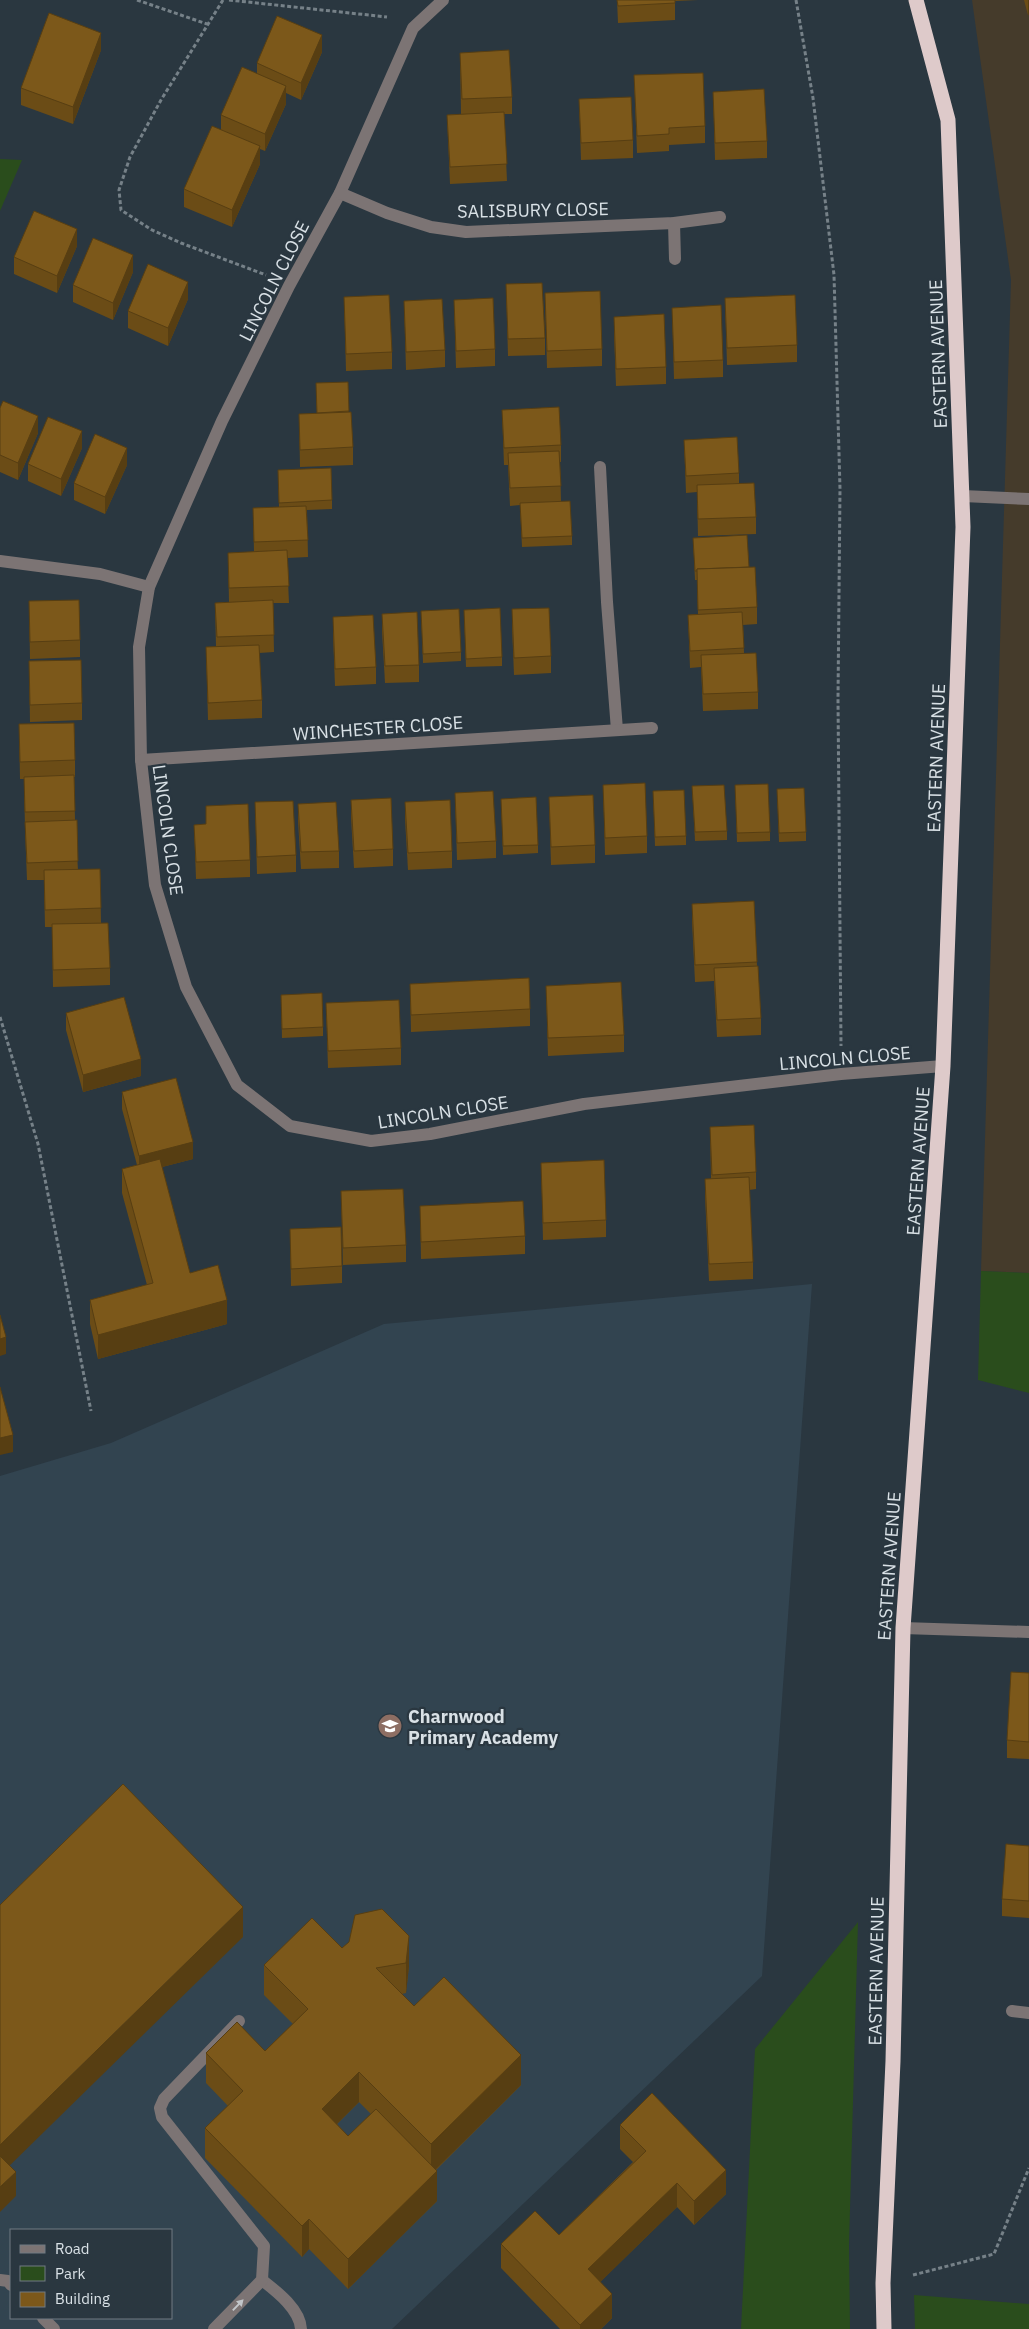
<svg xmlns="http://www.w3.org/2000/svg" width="1029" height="2329" font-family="'IBM Plex Sans',sans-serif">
	<rect width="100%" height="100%" fill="#2a3740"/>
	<!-- industrial -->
	<polygon fill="#453b2b" points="972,0 1029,0 1029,1273 981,1271 1011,280"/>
	<!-- built -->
	<path fill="#324450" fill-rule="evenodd" d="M 812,1284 L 762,1976 L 392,2329 L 0,2329 L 0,1476 L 111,1443 L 384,1324 ZM 11,2230 L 171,2230 L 171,2318 L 11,2318 Z"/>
	<!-- green -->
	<g fill="#2a4d1c">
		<polygon points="0,159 22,160 0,211"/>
		<polygon points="981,1271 1029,1273 1029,1393 978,1380"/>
		<polygon points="858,1922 849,2245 850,2329 741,2329 755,2049"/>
		<polygon points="914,2295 1029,2304 1029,2329 915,2329"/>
	</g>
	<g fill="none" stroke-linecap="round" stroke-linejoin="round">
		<!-- path -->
		<g stroke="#768188" stroke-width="3" stroke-dasharray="4 2.5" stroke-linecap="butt">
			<polyline points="137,0 207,24"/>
			<polyline points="223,0 161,100 130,157 119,190 121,210 152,230 181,243 266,275"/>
			<polyline points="229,0 387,17"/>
			<polyline points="796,0 813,98 834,275 840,489 838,699 841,1046"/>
			<polyline points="0,1017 38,1144 91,1411"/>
			<polyline points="913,2275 994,2254 1029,2168"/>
		</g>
		<!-- minor -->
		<g stroke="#7c7474" stroke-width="12">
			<polyline points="443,0 413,28 340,193 289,286 222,421 149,587 139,647 141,760 155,885 186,987 237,1085 290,1126 371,1141 430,1134 584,1104 841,1074 943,1066"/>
			<polyline points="340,193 387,213 431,227 466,232 674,223 720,217"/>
			<polyline points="674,223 675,259"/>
			<polyline points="600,467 607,602 617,730"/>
			<polyline points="963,496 1029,499"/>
			<polyline points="0,561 100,574 149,587"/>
			<polyline points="141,760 652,728"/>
			<polyline points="903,1628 1029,1632"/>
			<polyline points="1012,2011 1029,2013"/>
			<polyline points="0,2280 8,2281 11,2285"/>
			<path d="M 262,2280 C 276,2291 300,2309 301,2329"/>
			<polyline points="43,2318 54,2329"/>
			<polyline points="214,2329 262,2280 264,2246 162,2117 160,2108 164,2099 239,2021"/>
		</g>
		<!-- highway -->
		<polyline stroke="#decaca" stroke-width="15" points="884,2329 883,2283 893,2061 903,1628 943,1066 963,527 948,120 916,0"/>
	</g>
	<!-- wall -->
	<g fill="#6b4c16" fill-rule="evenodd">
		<polygon points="617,0 698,0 675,1 675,20 618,23"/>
		<polygon points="1024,0 1029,0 1029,15 1028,15"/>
		<polygon points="101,50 73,124 21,105 21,88"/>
		<polygon points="322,52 301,100 286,93 286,104 265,151 260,149 260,164 232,227 184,207 184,189 221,129 221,115 257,74 257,63"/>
		<polygon points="460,53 512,97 512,114 504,114 507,181 450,184 447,115 461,114"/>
		<polygon points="634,75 705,126 705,143 669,145 669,151 637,153"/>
		<polygon points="713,92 767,141 767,158 715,160"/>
		<polygon points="579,99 633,140 633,158 581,160"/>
		<polygon points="77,246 57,293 14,274 14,257"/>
		<polygon points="133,272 113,320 73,302 73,285"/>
		<polygon points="506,284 545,338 545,355 508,356"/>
		<polygon points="545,293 602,349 602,366 547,368"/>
		<polygon points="344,297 392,352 392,369 346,371"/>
		<polygon points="725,298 797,345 797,362 727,365"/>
		<polygon points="188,299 168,346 128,328 128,311"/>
		<polygon points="454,300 495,349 495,366 456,368"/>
		<polygon points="404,301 445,350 445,367 406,370"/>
		<polygon points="672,308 723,360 723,377 674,379"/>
		<polygon points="614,317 666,367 666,384 616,386 614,334"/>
		<polygon points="316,383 349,412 353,447 353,465 300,467 299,414 317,414"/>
		<polygon points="0,408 38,433 18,480 0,472"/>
		<polygon points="502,410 561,445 561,462 560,462 561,502 572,536 572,545 522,547 520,505 510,506 508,465 504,465"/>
		<polygon points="684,440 739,473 739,483 756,517 756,534 698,536 697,492 686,493"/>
		<polygon points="82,448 61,496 28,481 28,464"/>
		<polygon points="127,465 105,514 74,500 74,483"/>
		<polygon points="278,470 332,500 332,509 307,510 308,557 287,558 289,603 273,603 274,652 259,653 262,700 262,718 208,720 206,647 216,647 215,603 229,602 228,553 254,552 253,508 279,507"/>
		<polygon points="693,538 749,567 757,607 757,624 743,625 744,653 758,692 758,709 703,711 701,667 690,668 688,615 698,614 697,580 695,580"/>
		<polygon points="29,601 80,640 80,657 30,659"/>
		<polygon points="512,609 551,656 551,673 514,675 512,626"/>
		<polygon points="464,610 502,657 502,666 466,667"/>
		<polygon points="421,611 461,652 461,661 423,663"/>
		<polygon points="382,614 419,665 419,682 385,683 382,631"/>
		<polygon points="333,617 376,667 376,684 335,686 333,634"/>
		<polygon points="29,661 82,703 82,720 30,722"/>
		<polygon points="19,724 75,760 75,777 74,777 75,820 78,870 100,869 101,923 110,968 110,985 53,987 52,927 45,927 44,880 27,880 25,829 24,779 20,779"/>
		<polygon points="603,785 647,836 647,853 605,855"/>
		<polygon points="735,785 770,832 770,841 737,842"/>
		<polygon points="692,786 727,831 727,840 695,841"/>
		<polygon points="777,789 806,832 806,841 779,842"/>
		<polygon points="653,791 686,836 686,845 655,846"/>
		<polygon points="455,793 496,841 496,858 457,860"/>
		<polygon points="549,797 595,845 595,863 551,865"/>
		<polygon points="501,799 538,845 538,853 503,855"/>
		<polygon points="351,800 393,849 393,866 354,868 351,817"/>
		<polygon points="255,802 296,855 296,872 257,874"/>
		<polygon points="405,802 452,851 452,868 408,870 405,819"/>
		<polygon points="298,804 339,851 339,868 301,869 298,821"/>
		<polygon points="206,806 250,860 250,877 196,879 194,825 206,824"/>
		<polygon points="754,901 757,966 761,1018 761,1035 717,1037 714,981 695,982 692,921 692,904"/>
		<polygon points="410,984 530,1009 530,1026 411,1032"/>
		<polygon points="546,986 624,1035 624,1052 548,1056"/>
		<polygon points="281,995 323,1027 323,1036 282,1038"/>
		<polygon points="326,1003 401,1048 401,1065 328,1068"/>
		<polygon points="66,1013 141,1076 83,1092 66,1030"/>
		<polygon points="122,1092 193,1159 162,1167 190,1273 227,1324 98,1359 90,1324 90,1300 147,1285 122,1193 122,1169 137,1165 122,1109"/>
		<polygon points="710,1127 756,1172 756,1189 749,1190 753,1262 753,1279 709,1281 705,1196 705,1179 711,1179"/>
		<polygon points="541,1163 606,1220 606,1237 543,1240"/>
		<polygon points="341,1191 406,1245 406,1262 343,1265"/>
		<polygon points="420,1206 525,1236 525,1254 421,1259"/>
		<polygon points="290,1229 342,1266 342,1283 291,1286"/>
		<polygon points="1029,1673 1029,1759 1007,1758 1007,1740"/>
		<polygon points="1029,1846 1029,1918 1002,1916 1002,1899"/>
		<path d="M 355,1915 L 409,1966 L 406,1993 L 402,1994 L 414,2006 L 521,2085 L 436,2170 L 437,2201 L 348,2289 L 309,2249 L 302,2257 L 205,2158 L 205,2128 L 228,2106 L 206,2083 L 206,2053 L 265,2051 L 293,2024 L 264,1995 L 264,1965 L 342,1948 L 349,1942 ZM 359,2102 L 371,2114 L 348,2136 L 337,2124 Z"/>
		<polygon points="620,2125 726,2194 694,2225 677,2207 600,2282 612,2318 601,2329 560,2329 501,2268 501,2244 559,2235 633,2162 620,2149"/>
	</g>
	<!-- shaded-wall -->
	<g fill="#573e12">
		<rect x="1028" y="0" width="1" height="15"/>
		<polygon points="101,33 101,50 73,124 73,107"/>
		<polygon points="322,35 322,52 301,100 301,83"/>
		<polygon points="286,86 286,104 265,151 265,134"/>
		<polygon points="260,146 260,164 232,227 232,210"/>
		<polygon points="77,229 77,246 57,293 57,276"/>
		<polygon points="133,255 133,272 113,320 113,303"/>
		<polygon points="188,282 188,299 168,346 168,328"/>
		<polygon points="38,416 38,433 18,480 18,463"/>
		<polygon points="82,431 82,448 61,496 61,479"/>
		<polygon points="127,448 127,465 105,514 105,497"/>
		<polygon points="141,1059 141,1076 83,1092 83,1075"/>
		<polygon points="193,1142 193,1159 139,1173 139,1156"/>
		<polygon points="227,1300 227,1324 98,1359 98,1335"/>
		<polygon points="6,1337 6,1354 0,1356 0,1339"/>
		<polygon points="13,1435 13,1452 0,1455 0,1438"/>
		<polygon points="243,1907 243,1937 0,2175 0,2145"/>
		<polygon points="409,1936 409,1966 406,1993 406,1963"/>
		<polygon points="521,2055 521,2085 431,2174 431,2144"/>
		<polygon points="359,2072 359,2102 322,2139 322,2109"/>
		<polygon points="726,2170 726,2194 694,2225 694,2201"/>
		<polygon points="437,2171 437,2201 348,2289 348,2259"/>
		<polygon points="16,2172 16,2196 0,2212 0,2187"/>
		<polygon points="677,2183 677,2207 588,2294 588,2269"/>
		<polygon points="309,2219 309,2249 302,2257 302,2226"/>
		<polygon points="612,2294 612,2318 601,2329 580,2329 580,2325"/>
	</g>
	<!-- building -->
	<g fill="#7c581a" stroke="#573e12">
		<polygon points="617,0 675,0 675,3 618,6"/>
		<polygon points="49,13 101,33 73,107 21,88"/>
		<polygon points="277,16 322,35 301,83 257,63"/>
		<polygon points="509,50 512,97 462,99 460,53"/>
		<polygon points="242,67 286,86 265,134 221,115"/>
		<polygon points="703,73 705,126 669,128 669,134 637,136 634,75"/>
		<polygon points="764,89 767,141 715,143 713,92"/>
		<polygon points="631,97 633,140 581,143 579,99"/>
		<polygon points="504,112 507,164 450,167 447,115"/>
		<polygon points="212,126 260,146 232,210 184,189"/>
		<polygon points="34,211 77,229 57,276 14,257"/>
		<polygon points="93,238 133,255 113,303 73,285"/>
		<polygon points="148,264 188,282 168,328 128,311"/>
		<polygon points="542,283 545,338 508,339 506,284"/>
		<polygon points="600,291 602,349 547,351 545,293"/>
		<polygon points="389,295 392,352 346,354 344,297"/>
		<polygon points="795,295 797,345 727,348 725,298"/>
		<polygon points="493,298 495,349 456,351 454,300"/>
		<polygon points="442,299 445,350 406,352 404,301"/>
		<polygon points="721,305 723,360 674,362 672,308"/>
		<polygon points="664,314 666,367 616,369 614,317"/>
		<polygon points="348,382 349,411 317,413 316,383"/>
		<polygon points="3,401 38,416 18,463 0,455 0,408"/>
		<polygon points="559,407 561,445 504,448 502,410"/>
		<polygon points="351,412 353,447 300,450 299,414"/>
		<polygon points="48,417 82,431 61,479 28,464"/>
		<polygon points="95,434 127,448 105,497 74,483"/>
		<polygon points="737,437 739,473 686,476 684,440"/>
		<polygon points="559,451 561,486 510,488 508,453"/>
		<polygon points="331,468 332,500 279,503 278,470"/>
		<polygon points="754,483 756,517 698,519 697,485"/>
		<polygon points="570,501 572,536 522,538 520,503"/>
		<polygon points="306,506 308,540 254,542 253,508"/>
		<polygon points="747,535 749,567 697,569 697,571 695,571 693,538"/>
		<polygon points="287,550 289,586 229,588 228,553"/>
		<polygon points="755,567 757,607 698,610 697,569"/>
		<polygon points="79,600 80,640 30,642 29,601"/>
		<polygon points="273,600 274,635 217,637 215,603"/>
		<polygon points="500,608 502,657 466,659 464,610"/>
		<polygon points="549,608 551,656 514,658 512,609"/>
		<polygon points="459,609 461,652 423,654 421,611"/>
		<polygon points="417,612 419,665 385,666 382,614"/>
		<polygon points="742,612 744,648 690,651 688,615"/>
		<polygon points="373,615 376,667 335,669 333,617"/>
		<polygon points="259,645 262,700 208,703 206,647"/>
		<polygon points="756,653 758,692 703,694 701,655"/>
		<polygon points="81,660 82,703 30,705 29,661"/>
		<polygon points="74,723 75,760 20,762 19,724"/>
		<polygon points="74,775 75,811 25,812 24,777"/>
		<polygon points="645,783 647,836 605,838 603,785"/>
		<polygon points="768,784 770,832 737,833 735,785"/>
		<polygon points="724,785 727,831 695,832 692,786"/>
		<polygon points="804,788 806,832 779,833 777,789"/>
		<polygon points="684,790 686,836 655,837 653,791"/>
		<polygon points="493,791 496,841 457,843 455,793"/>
		<polygon points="593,795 595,845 551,847 549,797"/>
		<polygon points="536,797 538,845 503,846 501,799"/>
		<polygon points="391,798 393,849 354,851 351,800"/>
		<polygon points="450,800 452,851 408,853 405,802"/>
		<polygon points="293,801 296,855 257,857 255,802"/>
		<polygon points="336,802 339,851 301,852 298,804"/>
		<polygon points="248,804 250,860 196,862 194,825 206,824 206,806"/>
		<polygon points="77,820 78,861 27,863 25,822"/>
		<polygon points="100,869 101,908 45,910 44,870"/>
		<polygon points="754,901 757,962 695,965 692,904"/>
		<polygon points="108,923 110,968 53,970 52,924"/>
		<polygon points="758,966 761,1018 717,1020 714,968"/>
		<polygon points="529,978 530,1009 411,1015 410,984"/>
		<polygon points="621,982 624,1035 548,1038 546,986"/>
		<polygon points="322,993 323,1027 282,1029 281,995"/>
		<polygon points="124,997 141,1059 83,1075 66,1013"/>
		<polygon points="399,1000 401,1048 328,1051 326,1003"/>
		<polygon points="176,1078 193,1142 139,1156 122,1092"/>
		<polygon points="754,1125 756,1172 712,1175 710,1127"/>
		<polygon points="160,1159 190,1273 218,1265 227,1300 98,1335 90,1300 153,1283 122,1169"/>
		<polygon points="604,1160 606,1220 543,1223 541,1163"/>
		<polygon points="749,1177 753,1262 709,1264 705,1179"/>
		<polygon points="403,1189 406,1245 343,1248 341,1191"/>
		<polygon points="523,1201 525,1236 421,1242 420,1206"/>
		<polygon points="341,1227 342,1266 291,1269 290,1229"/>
		<polygon points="0,1315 6,1337 0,1339"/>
		<polygon points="0,1387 13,1435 0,1438"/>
		<polygon points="1011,1672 1029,1673 1029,1742 1007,1740"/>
		<polygon points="123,1784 243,1907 0,2145 0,1905"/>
		<polygon points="1006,1844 1029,1846 1029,1901 1002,1899"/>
		<polygon points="382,1909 409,1936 406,1963 376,1968 414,2006 444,1977 521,2055 431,2144 359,2072 322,2109 348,2136 376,2109 437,2171 348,2259 309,2219 302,2226 205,2128 243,2091 206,2053 237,2022 265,2051 308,2009 264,1965 312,1918 342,1948 349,1942 355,1915"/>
		<polygon points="652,2093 726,2170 694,2201 677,2183 588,2269 612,2294 580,2325 501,2244 535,2211 559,2235 646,2151 620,2125"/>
		<polygon points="0,2156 16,2172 0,2187"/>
	</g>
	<!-- one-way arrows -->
	<defs><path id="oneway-solid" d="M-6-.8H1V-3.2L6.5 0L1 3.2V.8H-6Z" transform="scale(1.25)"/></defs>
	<use fill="#c2c6ca" href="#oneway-solid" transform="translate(238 2305) rotate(-46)"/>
	<!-- icons -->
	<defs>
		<symbol id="school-disc" viewBox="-11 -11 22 22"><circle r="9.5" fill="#8d6e63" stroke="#2a3740"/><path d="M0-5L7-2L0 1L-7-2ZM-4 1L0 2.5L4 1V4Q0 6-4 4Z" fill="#fff"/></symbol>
	</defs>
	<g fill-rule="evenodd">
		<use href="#school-disc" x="376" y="1712" width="28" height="28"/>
	</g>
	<g text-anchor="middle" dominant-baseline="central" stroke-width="4.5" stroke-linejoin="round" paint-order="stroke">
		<!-- street labels -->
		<g font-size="18" fill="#d9e1e6" stroke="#2a3740">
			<text transform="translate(533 210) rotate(-1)">SALISBURY CLOSE</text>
			<text transform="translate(274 281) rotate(-63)">LINCOLN CLOSE</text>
			<text transform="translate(938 354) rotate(-92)">EASTERN AVENUE</text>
			<text transform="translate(378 728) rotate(-4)">WINCHESTER CLOSE</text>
			<text transform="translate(936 758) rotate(-88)">EASTERN AVENUE</text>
			<text transform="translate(168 830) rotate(82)">LINCOLN CLOSE</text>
			<text transform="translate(845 1058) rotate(-5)">LINCOLN CLOSE</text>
			<text transform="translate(443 1112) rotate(-9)">LINCOLN CLOSE</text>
			<text transform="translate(918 1161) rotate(-86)">EASTERN AVENUE</text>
			<text transform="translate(889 1566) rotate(-86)">EASTERN AVENUE</text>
			<text transform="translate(876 1971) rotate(-89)">EASTERN AVENUE</text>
		</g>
		<!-- poi labels -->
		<g font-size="18" font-weight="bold" fill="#d9e1e6" stroke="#2a3740" text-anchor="start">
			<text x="408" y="1716">Charnwood<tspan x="408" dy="21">Primary Academy</tspan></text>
		</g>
	</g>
	<!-- legend -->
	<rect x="10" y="2229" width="162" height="90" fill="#2a3740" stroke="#707b82"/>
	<rect x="20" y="2245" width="25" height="8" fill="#7c7474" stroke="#707b82"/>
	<text x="55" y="2254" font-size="15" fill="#d9e1e6">Road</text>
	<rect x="20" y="2266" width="25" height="15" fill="#2a4d1c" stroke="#707b82"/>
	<text x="55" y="2279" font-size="15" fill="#d9e1e6">Park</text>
	<rect x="20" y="2292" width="25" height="15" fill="#7c581a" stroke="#707b82"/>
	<text x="55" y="2304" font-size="15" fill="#d9e1e6">Building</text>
</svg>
